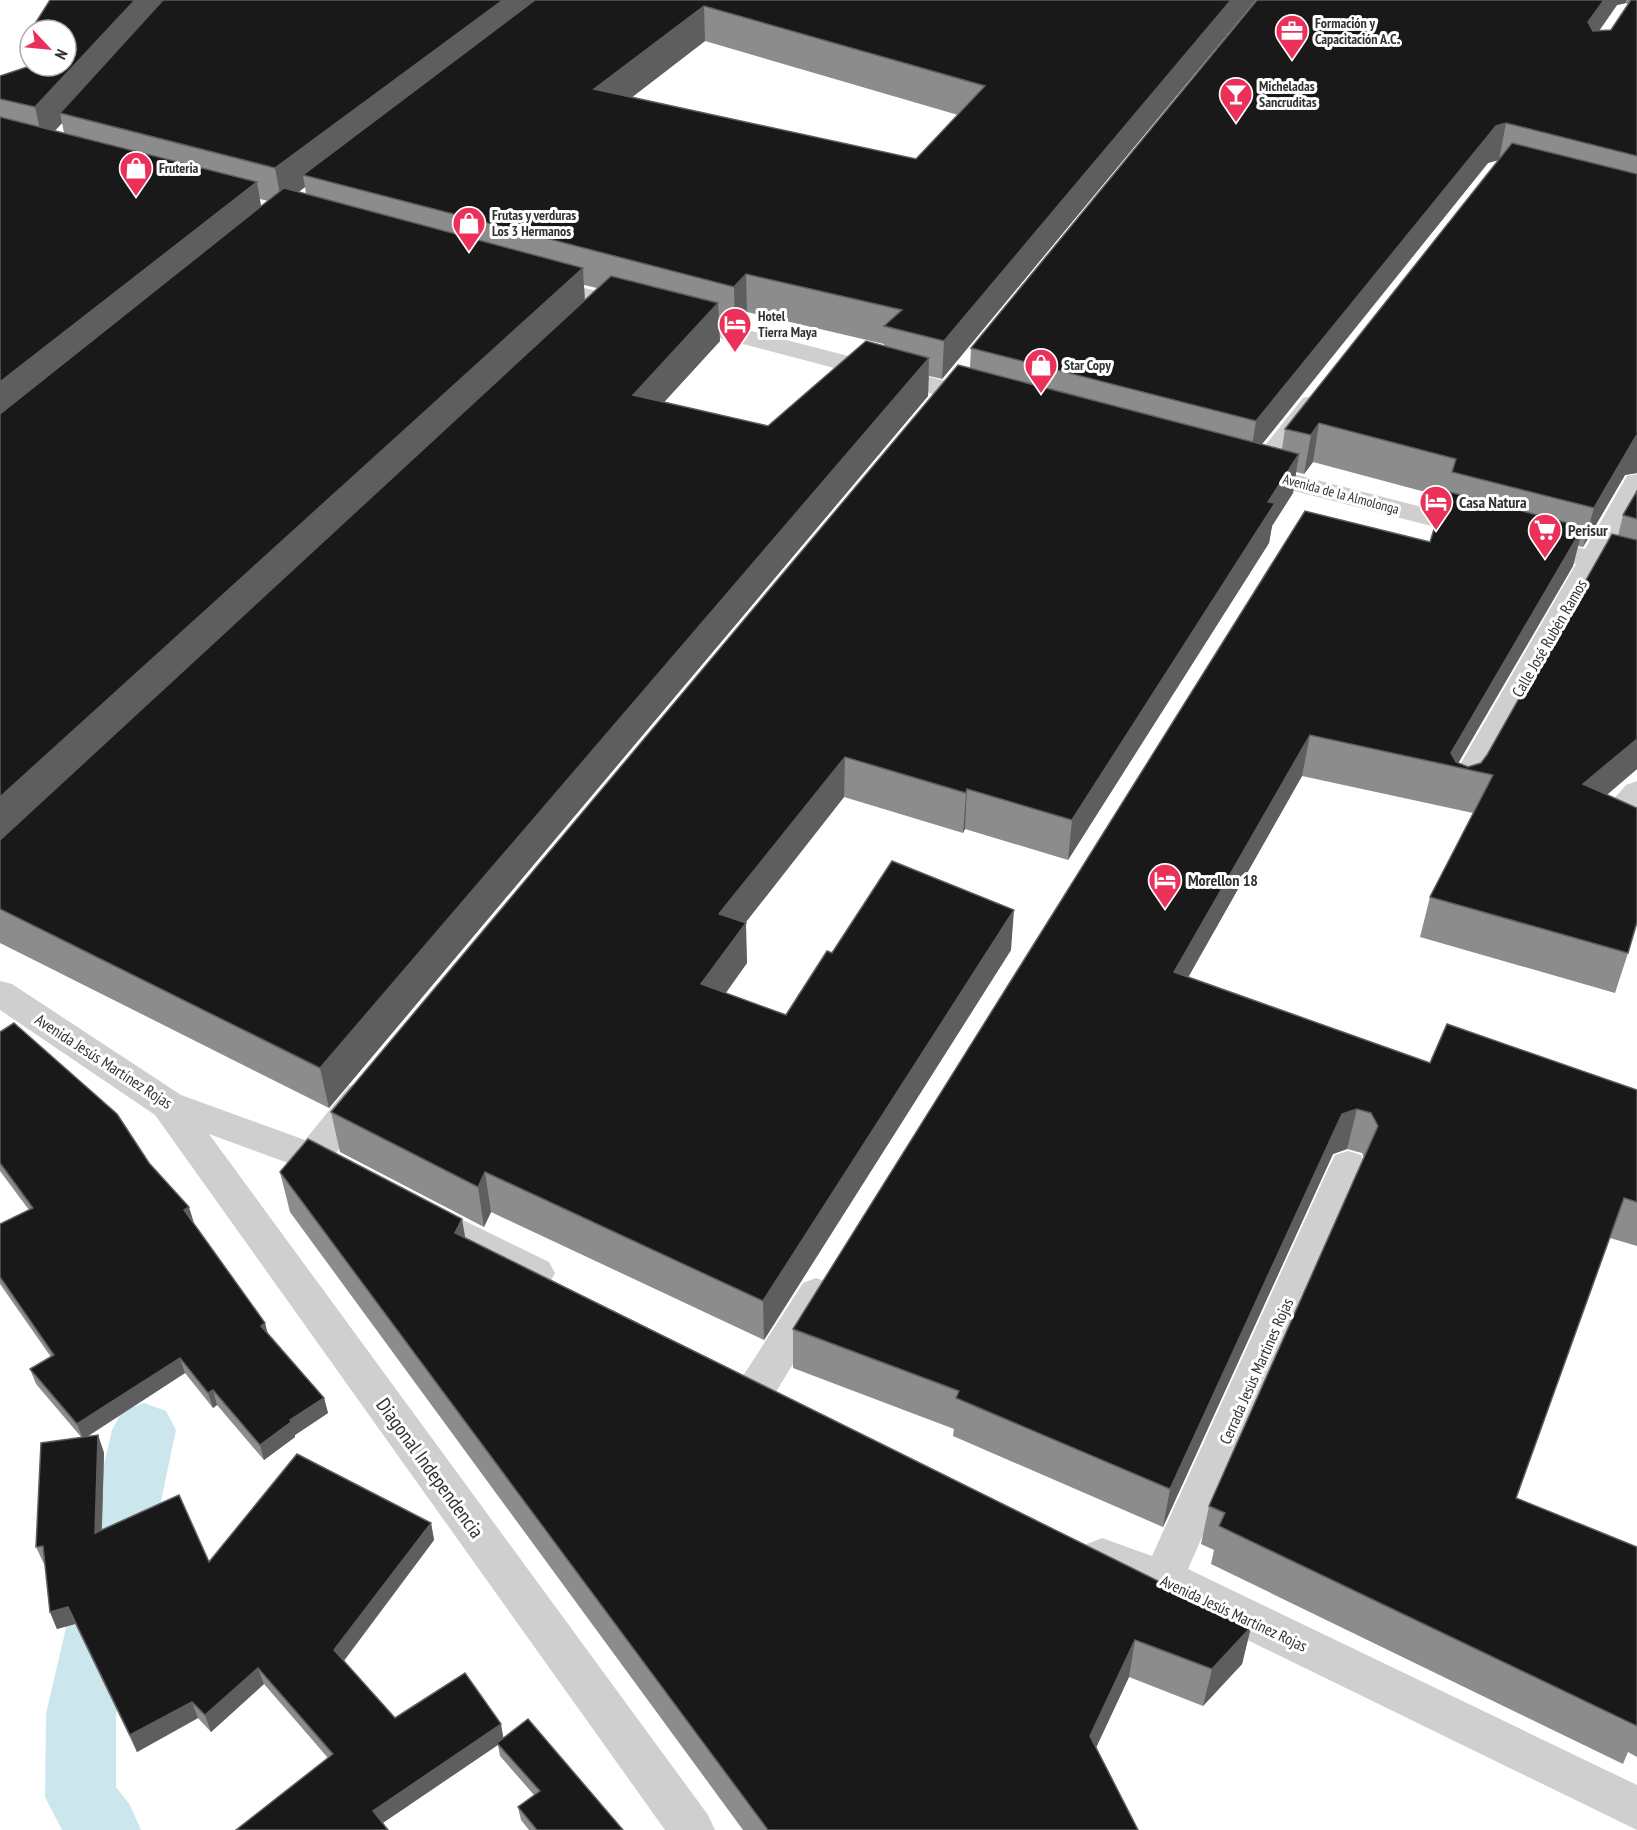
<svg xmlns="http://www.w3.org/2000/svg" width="1637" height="1830" font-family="'PT Sans Narrow',sans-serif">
	<rect width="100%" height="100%" fill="#fff"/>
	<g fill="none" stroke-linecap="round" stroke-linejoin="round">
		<!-- canal -->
		<polygon fill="#cce6ee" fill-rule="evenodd" points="144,1403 166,1411 176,1430 116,1714 116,1787 130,1805 141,1830 62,1830 45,1797 46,1714 112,1430 122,1411"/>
		<!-- street -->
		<g fill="#cfcfcf" fill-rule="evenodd">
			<polygon points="542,277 992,393 996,399 992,405 983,407 533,289 530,284 533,279"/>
			<polygon points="1312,396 1321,398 1325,404 1274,469 1492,525 1496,531 1492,537 1482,539 1240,477 1236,471 1240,465 1251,463 1303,398"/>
			<polygon points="1637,474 1637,506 1609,556 1637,563 1637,581 1600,571 1470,801 1459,805 1448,801 1443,794 1576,564 1522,550 1518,544 1522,538 1532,536 1585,549 1627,476"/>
			<polygon points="1637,781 1637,846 1614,836 1604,810 1626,785"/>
			<polygon points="0,981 12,984 181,1095 305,1140 349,1086 362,1083 375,1086 380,1096 336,1153 352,1161 357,1171 352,1181 339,1185 299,1167 209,1134 708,1815 715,1830 665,1830 155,1115 0,1010"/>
			<polygon points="1348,1151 1361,1155 1366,1165 1188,1569 1637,1785 1637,1830 1155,1595 1124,1587 1087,1570 1081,1557 1087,1544 1102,1538 1152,1556 1330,1165 1335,1155"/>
			<polygon points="424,1201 549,1262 555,1273 549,1284 536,1288 523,1284 411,1226 405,1216 411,1206"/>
			<polygon points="816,1278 829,1283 835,1294 829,1305 771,1400 757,1405 743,1400 737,1388 743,1376 803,1283"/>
		</g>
	</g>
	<!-- wall -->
	<g fill="#8c8c8c" fill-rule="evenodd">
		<path d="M 50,0 L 1256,0 L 942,379 L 929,376 L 928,396 L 329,1108 L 0,943 L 0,76 L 29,66 L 24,43 ZM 705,41 L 958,115 L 916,159 L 632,97 ZM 62,123 L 64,133 L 55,131 ZM 305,187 L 306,194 L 298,192 ZM 260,199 L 268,201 L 261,207 ZM 584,285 L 597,288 L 585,300 ZM 747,312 L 884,344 L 884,346 L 768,426 L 664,402 L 720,341 L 719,320 L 735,325 Z"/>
		<path d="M 1257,0 L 1637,0 L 1637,473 L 1625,475 L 1583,547 L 1578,546 L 1573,566 L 1458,763 L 1468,767 L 1481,763 L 1487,755 L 1618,536 L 1623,515 L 1637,491 L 1637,769 L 1607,795 L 1628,953 L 1615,993 L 1420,937 L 1430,897 L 1473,813 L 1302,776 L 1188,977 L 1430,1063 L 1637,1090 L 1637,1246 L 1610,1238 L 1516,1498 L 1637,1547 L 1637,1757 L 1628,1752 L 1623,1764 L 1211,1564 L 1214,1550 L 1201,1544 L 1209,1506 L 1364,1158 L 1362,1153 L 1347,1149 L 1333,1154 L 1163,1527 L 953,1436 L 954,1429 L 793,1368 L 793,1329 L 1430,542 L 1444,497 L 1313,462 L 1304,474 L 1296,472 L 1293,493 L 1272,526 L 1269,543 L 1068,860 L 965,829 L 963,833 L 844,797 L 745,923 L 747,963 L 726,993 L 786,1015 L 832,953 L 1011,950 L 764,1340 L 491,1212 L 484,1227 L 340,1152 L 331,1112 L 970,368 L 971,348 ZM 1626,3 L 1628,4 L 1611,30 L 1599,31 L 1617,5 ZM 1498,160 L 1285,429 L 1282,449 L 1262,444 L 1488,163 Z"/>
		<polygon points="0,1032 149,1163 193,1223 268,1333 324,1398 328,1413 295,1435 295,1437 264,1460 217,1405 213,1408 185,1373 87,1437 98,1435 104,1453 102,1529 209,1562 431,1523 434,1540 344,1661 395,1718 504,1738 623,1830 529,1830 521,1820 518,1807 534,1795 500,1756 498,1745 328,1758 264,1684 211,1732 198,1718 137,1752 75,1624 57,1629 50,1612 45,1564 44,1564 36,1547 82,1438 36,1384 30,1369 51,1357 0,1284 0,1224 29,1210 0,1171"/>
		<polygon points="280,1172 465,1237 1251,1627 1242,1664 1203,1706 1129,1677 1096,1748 1138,1830 743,1830 290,1212"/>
	</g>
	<!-- shaded-wall -->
	<g fill="#5e5e5e">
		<polygon points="135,0 174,0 60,113 62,123 43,143 35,107"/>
		<polygon points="503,0 553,0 303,175 305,187 282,205 275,168"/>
		<polygon points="1231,0 1256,0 942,379 944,341"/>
		<polygon points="1604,0 1626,0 1626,3 1617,5 1580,58 1588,22"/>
		<polygon points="704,6 705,41 596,125 594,89"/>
		<polygon points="1506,123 1499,160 1488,163 1250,459 1256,421 1496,126"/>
		<polygon points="257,182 263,219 0,429 0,382"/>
		<polygon points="583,268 585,306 0,849 0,797"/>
		<polygon points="746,274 747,312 735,325 734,287"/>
		<polygon points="718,303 720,341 635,434 633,395"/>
		<polygon points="929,358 928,396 329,1108 320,1068"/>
		<polygon points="1319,423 1313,462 1304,474 1311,435"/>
		<polygon points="1636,436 1637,436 1637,473 1625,475 1583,547 1594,508"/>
		<polygon points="1299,454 1293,493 1272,526 1269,543 1068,860 1072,820 1268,502"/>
		<polygon points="1583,527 1573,566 1456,767 1451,753"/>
		<polygon points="1310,735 1302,776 1168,1013 1174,972"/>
		<polygon points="1637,739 1637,769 1572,824 1583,784"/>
		<polygon points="845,757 844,797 721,954 719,914"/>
		<polygon points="967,789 965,829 963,833 966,793"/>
		<polygon points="1014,910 1011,950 764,1340 763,1301"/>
		<polygon points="746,923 747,963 703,1024 701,984"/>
		<polygon points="1357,1109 1347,1149 1333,1154 1163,1527 1170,1489 1342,1114"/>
		<polygon points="485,1172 491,1212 484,1227 478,1187"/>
		<polygon points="189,1207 194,1223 184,1210"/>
		<polygon points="462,1219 469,1259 455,1233"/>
		<polygon points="265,1323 269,1338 261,1326"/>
		<polygon points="180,1358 185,1373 83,1439 77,1424"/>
		<polygon points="213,1390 217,1405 213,1408 208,1393"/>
		<polygon points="324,1398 328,1413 295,1435 295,1437 264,1460 260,1445 290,1420"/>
		<polygon points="98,1435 104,1453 101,1550 95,1533"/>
		<polygon points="431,1523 434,1540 339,1667 334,1650"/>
		<polygon points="68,1607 75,1624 57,1629 50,1612"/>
		<polygon points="1251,1627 1242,1664 1203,1706 1212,1669"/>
		<polygon points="1135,1640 1129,1677 1084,1773 1090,1736"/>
		<polygon points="258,1668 264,1684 211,1732 205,1715"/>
		<polygon points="192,1702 198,1718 137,1752 130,1735"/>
		<polygon points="501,1724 504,1741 497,1743 498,1745 377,1827 373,1811"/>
	</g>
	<!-- building -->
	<g fill="#191919" stroke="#5e5e5e" stroke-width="1.5" fill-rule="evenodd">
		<polygon points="50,0 135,0 35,107 0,99 0,76 30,66 66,66 66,30 31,30"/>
		<polygon points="163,0 503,0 275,168 60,113"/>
		<path d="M 535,0 L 1231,0 L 944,341 L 884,326 L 902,310 L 746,274 L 734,287 L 303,175 ZM 704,6 L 985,86 L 916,159 L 594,89 Z"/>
		<polygon points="1257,0 1604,0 1588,22 1593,31 1611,30 1631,0 1637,0 1637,156 1506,123 1496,126 1256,421 971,348"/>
		<polygon points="30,32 30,64 24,43"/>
		<polygon points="0,117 257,182 0,382"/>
		<polygon points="1512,143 1637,174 1637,436 1636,436 1594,508 1452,472 1456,459 1319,423 1311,435 1285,429"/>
		<polygon points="284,188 583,268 0,797 0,414"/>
		<polygon points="611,276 718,303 633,395 768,426 866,341 929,358 320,1068 0,909 0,840"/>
		<polygon points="958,365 1299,454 1268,502 1275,503 1072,820 967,789 966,793 845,757 719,914 746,923 701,984 786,1015 827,951 832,953 892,861 1014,910 763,1301 485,1172 478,1187 331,1112"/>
		<polygon points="1446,491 1583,527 1451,753 1456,762 1468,767 1481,763 1487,755 1612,534 1637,540 1637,739 1583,784 1637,808 1637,922 1628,953 1430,897 1493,775 1310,735 1174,972 1430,1063 1447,1024 1637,1090 1637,1202 1624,1198 1516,1498 1637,1547 1637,1726 1219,1526 1225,1513 1209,1506 1378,1126 1371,1113 1357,1109 1342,1114 1170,1489 956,1398 959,1391 793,1329 1305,511 1430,542"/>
		<polygon points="1637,491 1637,519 1623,515"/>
		<polygon points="14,1023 117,1114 149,1163 189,1207 184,1210 265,1323 261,1326 324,1398 290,1420 291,1422 260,1445 213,1390 208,1393 180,1358 77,1424 30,1369 54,1355 0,1277 0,1224 33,1208 0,1163 0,1032"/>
		<polygon points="308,1139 462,1219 455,1233 1251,1627 1212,1669 1135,1640 1090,1736 1138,1830 768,1830 280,1172"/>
		<polygon points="98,1435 95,1533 179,1495 209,1562 297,1454 431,1523 334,1650 395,1718 465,1673 501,1724 373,1811 388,1830 236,1830 333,1754 258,1668 205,1715 192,1702 130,1735 68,1607 50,1612 43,1546 36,1547 41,1443"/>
		<polygon points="528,1719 623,1830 537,1830 518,1807 540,1791 497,1743"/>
	</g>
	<!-- icons -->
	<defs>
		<symbol id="office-pin" viewBox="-11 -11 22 30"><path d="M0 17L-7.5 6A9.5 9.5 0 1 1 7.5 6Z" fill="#eb3159" stroke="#fff"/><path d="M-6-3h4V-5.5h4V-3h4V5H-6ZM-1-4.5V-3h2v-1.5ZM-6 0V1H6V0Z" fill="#fff"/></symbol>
		<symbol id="bar-pin" viewBox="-11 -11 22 30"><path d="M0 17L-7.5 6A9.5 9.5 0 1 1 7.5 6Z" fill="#eb3159" stroke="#fff"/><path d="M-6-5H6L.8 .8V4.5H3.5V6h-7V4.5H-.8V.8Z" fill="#fff"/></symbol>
		<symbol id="shop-pin" viewBox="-11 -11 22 30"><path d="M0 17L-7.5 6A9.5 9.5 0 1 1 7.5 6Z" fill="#eb3159" stroke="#fff"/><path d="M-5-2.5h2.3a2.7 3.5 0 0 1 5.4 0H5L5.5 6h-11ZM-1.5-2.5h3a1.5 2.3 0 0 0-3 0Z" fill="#fff"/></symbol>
		<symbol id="hotel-pin" viewBox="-11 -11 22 30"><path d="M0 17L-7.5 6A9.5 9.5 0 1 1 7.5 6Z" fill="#eb3159" stroke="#fff"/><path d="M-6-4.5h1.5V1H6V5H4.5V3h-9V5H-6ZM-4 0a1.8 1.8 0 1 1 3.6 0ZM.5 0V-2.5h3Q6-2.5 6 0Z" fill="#fff"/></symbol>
		<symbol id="supermarket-pin" viewBox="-11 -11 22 30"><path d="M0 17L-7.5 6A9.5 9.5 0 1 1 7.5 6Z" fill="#eb3159" stroke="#fff"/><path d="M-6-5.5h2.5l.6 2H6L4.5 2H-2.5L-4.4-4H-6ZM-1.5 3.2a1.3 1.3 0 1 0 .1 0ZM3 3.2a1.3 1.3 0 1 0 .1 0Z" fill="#fff"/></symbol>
	</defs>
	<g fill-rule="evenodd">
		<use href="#office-pin" x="1273" y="12" width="38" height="52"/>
		<use href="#bar-pin" x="1217" y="75" width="38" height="52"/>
		<use href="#shop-pin" x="117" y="149" width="38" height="52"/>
		<use href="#shop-pin" x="450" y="204" width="38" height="52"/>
		<use href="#hotel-pin" x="716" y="305" width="38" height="52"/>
		<use href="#shop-pin" x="1022" y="346" width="38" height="52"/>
		<use href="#hotel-pin" x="1417" y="483" width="38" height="52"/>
		<use href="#supermarket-pin" x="1526" y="511" width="38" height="52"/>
		<use href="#hotel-pin" x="1146" y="861" width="38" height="52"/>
	</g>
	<g text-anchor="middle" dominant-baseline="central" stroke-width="6" stroke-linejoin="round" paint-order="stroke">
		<!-- far-poi labels -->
		<g font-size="14" font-weight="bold" fill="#323232" stroke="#fff" text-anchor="start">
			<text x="1315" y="23">Formación y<tspan x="1315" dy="16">Capacitación A.C.</tspan></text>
			<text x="1259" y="86">Micheladas<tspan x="1259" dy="16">Sancruditas</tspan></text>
			<text x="159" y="168">Fruteria</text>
			<text x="492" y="215">Frutas y verduras<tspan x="492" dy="16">Los 3 Hermanos</tspan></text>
			<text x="758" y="316">Hotel<tspan x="758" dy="16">Tierra Maya</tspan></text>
			<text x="1064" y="365">Star Copy</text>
		</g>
		<!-- far-street labels -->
		<g font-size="14" fill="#323232" stroke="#fff">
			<text transform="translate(1341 494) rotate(15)">Avenida de la Almolonga</text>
		</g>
		<!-- poi labels -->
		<g font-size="16" font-weight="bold" fill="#323232" stroke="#fff" text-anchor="start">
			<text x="1459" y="502">Casa Natura</text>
			<text x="1568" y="530">Perisur</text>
			<text x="1188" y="880">Morellon 18</text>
		</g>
		<!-- street labels -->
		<g font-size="16" fill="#323232" stroke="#fff">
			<text transform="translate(1549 638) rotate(-60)">Calle José Rubén Ramos</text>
			<text transform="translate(104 1061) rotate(33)">Avenida Jesús Martínez Rojas</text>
			<text transform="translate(1256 1371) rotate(-66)">Cerrada Jesús Martines Rojas</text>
			<text transform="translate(1234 1613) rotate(25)">Avenida Jesús Martínez Rojas</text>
		</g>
		<!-- near-street labels -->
		<g font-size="20" fill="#323232" stroke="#fff">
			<text transform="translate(430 1468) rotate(54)">Diagonal Independencia</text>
		</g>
	</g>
	<!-- north arrow -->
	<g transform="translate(48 48) rotate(116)"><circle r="28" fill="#ffffff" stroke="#adadad" stroke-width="1.5"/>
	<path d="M0-4.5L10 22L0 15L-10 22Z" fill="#eb3159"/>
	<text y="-9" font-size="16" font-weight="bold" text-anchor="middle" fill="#323232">N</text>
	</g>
</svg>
